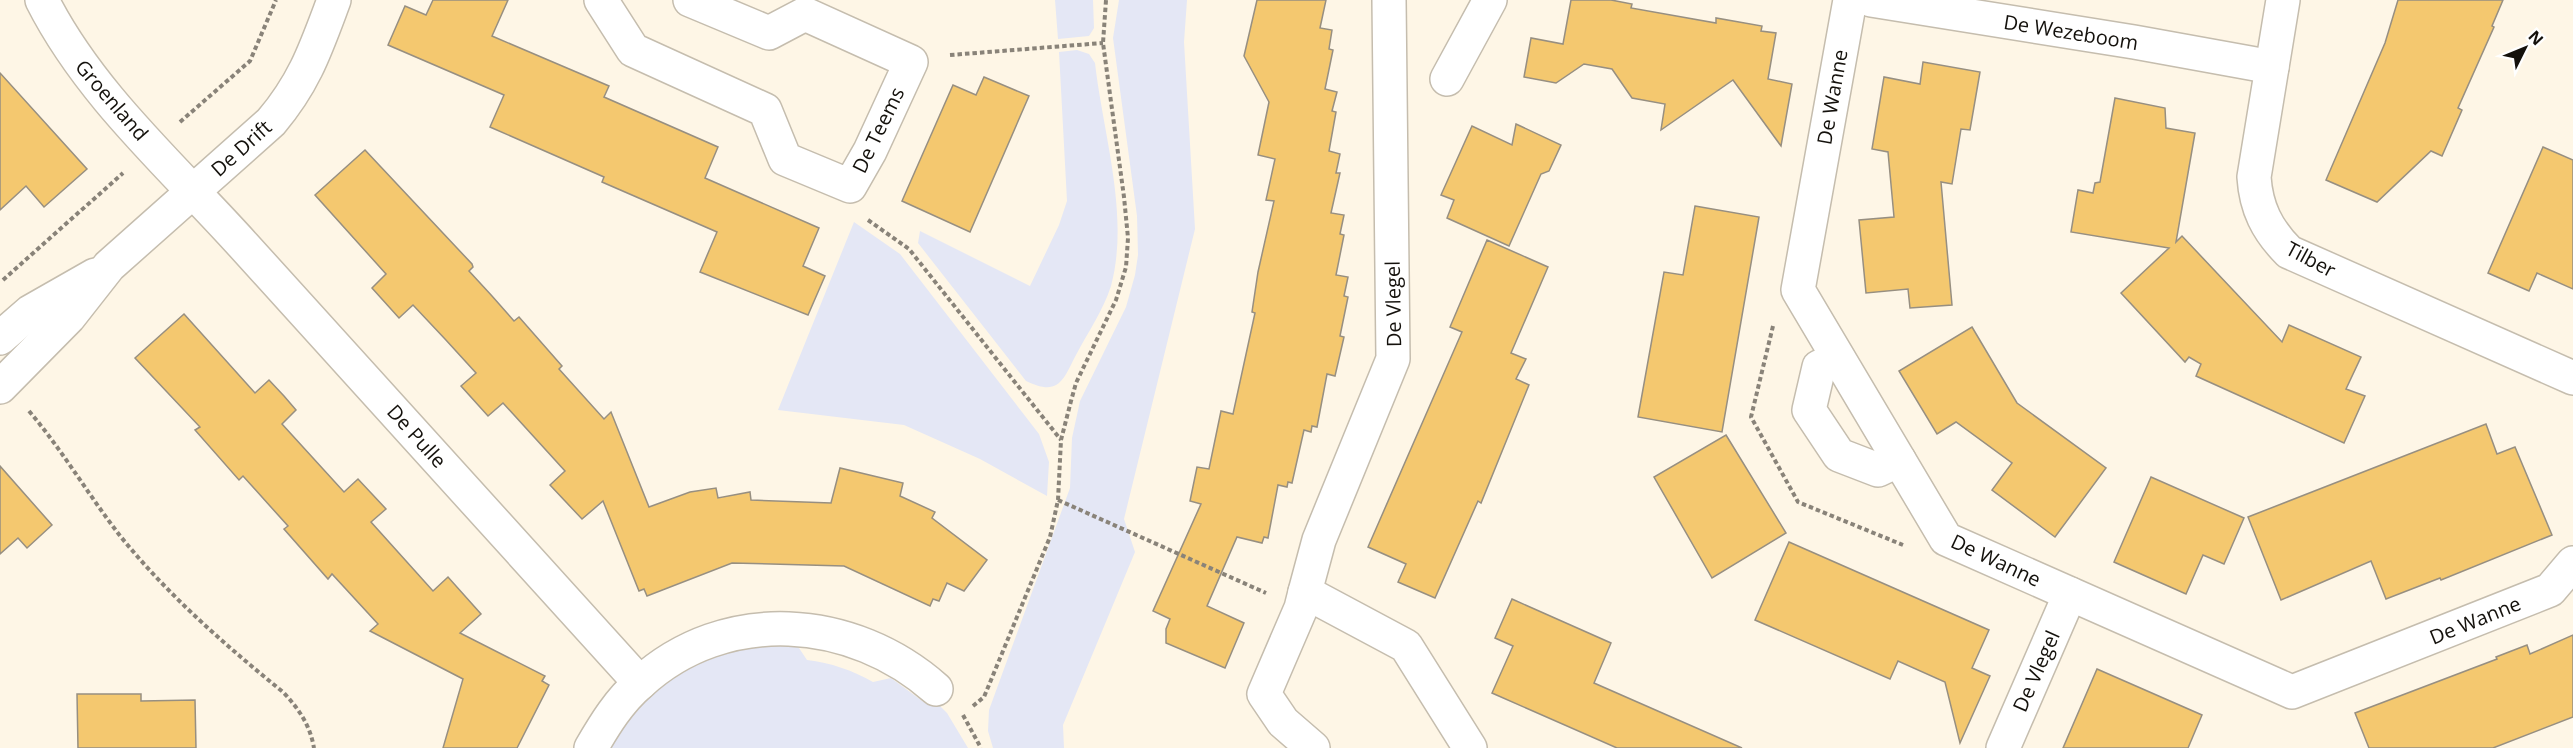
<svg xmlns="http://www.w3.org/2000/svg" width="2573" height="748" font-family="'Open Sans',sans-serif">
	<rect width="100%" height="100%" fill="#fef6e6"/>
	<!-- green -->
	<g fill="#e4e7f5">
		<polygon points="1055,0 1093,0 1094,28 1089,36 1058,39"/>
		<polygon points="1119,0 1187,0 1184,42 1195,229 1124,519 1135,552 1063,725 1064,748 993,748 988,731 989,710 1070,488 1072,438 1080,401 1126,307 1135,275 1138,255 1137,216 1113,38"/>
		<path d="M 1077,50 L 1089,54 L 1095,63 C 1103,134 1130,215 1111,286 C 1103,311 1088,332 1076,355 C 1063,380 1059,397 1026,381 L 918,243 L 920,231 L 1030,286 L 1059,225 L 1067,201 L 1059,52 Z"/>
		<polygon points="854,222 900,254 1039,434 1049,462 1047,496 980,459 904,425 778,410"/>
		<path d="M 797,645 L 807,660 C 831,663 852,670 873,682 L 891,678 L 925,703 L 931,697 L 947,713 L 968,748 L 606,748 L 627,716 L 671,676 L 716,654 L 744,647 Z"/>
	</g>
	<!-- building -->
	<g fill="#f4c86f" stroke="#978f81" stroke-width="1.5">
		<polygon points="433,0 508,0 492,36 609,86 604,97 718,147 705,178 819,228 803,266 825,276 808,315 700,272 717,232 602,182 604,177 490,127 504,95 388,45 405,6 426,15"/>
		<polygon points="1257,0 1326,0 1320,28 1332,30 1329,49 1333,50 1325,89 1337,92 1332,111 1336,112 1329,151 1340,154 1336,173 1340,173 1331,213 1344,215 1340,234 1344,235 1336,275 1348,277 1344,296 1348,297 1340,336 1344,337 1335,376 1327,374 1317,427 1312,426 1311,432 1304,430 1292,483 1288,482 1287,487 1278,485 1268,538 1264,537 1262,543 1237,537 1207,606 1244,623 1225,668 1166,643 1166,629 1170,619 1153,611 1201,504 1190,501 1197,467 1209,469 1221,411 1233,414 1255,313 1252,312 1258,272 1274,201 1266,200 1275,159 1258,155 1269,102 1244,56"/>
		<polygon points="1571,0 1611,0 1632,4 1631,8 1716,23 1716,18 1762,26 1761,31 1776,33 1768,79 1792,84 1781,146 1733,80 1661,130 1665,104 1632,98 1612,69 1584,64 1556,83 1524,77 1531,38 1563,44"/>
		<polygon points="2398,0 2503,0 2492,26 2494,27 2458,108 2462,110 2442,156 2431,151 2377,202 2326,180 2385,43"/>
		<polygon points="1923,62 1980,72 1970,130 1961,129 1952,184 1941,182 1952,305 1910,308 1908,289 1866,293 1859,220 1894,217 1888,152 1872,149 1884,77 1920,84"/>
		<polygon points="0,73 87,169 44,207 26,186 0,210"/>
		<polygon points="984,77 1029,96 970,232 902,201 953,85 976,95"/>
		<polygon points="2115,98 2165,108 2166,128 2195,133 2176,242 2182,236 2282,342 2289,325 2361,357 2346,389 2365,396 2344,443 2196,376 2201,364 2189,357 2185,362 2121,293 2169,248 2071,232 2078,190 2093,193 2095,183 2100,182"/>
		<polygon points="1516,124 1561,145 1549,171 1541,174 1509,246 1447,218 1454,200 1441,195 1472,126 1512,145"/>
		<polygon points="2543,147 2573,160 2573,289 2537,273 2529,291 2488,273"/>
		<polygon points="365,150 472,264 473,267 469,271 492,296 514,321 519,317 562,366 559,369 604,419 611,412 649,507 690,492 716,488 718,498 750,492 751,500 831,503 840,468 903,483 900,496 935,512 932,518 987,560 964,591 947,583 939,601 933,599 930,606 844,566 732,563 647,596 644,589 639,591 603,501 582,519 550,485 565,471 503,403 488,416 461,386 476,373 445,339 413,305 399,318 372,288 386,274 315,195"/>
		<polygon points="1695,206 1759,217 1722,432 1638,417 1664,272 1683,275"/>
		<polygon points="1487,240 1548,267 1511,353 1526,359 1516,379 1529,385 1481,503 1478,501 1435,598 1398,582 1406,564 1368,547 1462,332 1450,327"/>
		<polygon points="184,314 255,393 269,380 284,396 296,410 282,424 344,492 358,479 386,509 371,522 433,591 448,577 481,614 460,633 545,676 542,681 549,685 517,748 443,748 463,679 370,631 378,624 332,574 328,579 284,529 288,526 243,476 239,480 195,430 200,427 135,358"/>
		<polygon points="1972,327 2017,403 2106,468 2055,537 1992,490 2012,463 1956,422 1937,434 1899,371"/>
		<polygon points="2486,424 2497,454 2515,447 2552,535 2441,580 2440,578 2386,599 2371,561 2281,600 2248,517"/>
		<polygon points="1726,435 1786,533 1712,578 1654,477"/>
		<polygon points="0,466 52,525 27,548 18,538 0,554"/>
		<polygon points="2151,477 2244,518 2224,564 2203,555 2186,594 2114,562"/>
		<polygon points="1789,542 1989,630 1972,668 1990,676 1960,743 1945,682 1898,661 1890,679 1755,620"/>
		<polygon points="1512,599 1611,643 1594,683 1742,748 1617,748 1492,693 1513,646 1495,638"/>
		<polygon points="2573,635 2573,717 2493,748 2369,748 2355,713 2497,659 2496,657 2527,645 2530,654"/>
		<polygon points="2097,669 2202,715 2188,748 2063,748"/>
		<polygon points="77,694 141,694 141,701 195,700 196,748 78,748"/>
	</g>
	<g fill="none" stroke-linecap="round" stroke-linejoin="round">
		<defs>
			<g id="minor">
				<path d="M 42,0 C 90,95 173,167 244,246 C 376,391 508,537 640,683"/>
				<polyline points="601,0 633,50 765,110 785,159 850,186 870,151 911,62 805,14 769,33 690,0"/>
				<polyline points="1389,0 1393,359 1319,540 1305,592 1406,646 1470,748"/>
				<polyline points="1850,0 1798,290 1946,539 2292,692 2550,590 2573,563"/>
				<polyline points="1871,0 2134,42 2272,67"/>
				<path d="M 2283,0 L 2254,177 C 2256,208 2267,230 2289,252 L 2573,378"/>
				<polyline points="1447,79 1490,0"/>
				<polyline points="0,338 30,312 95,275"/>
				<polyline points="1838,358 1819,367 1809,410 1839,455 1878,470 1899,460"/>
				<path d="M 0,387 L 69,317 L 109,266 L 271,122 C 305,82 316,48 334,0"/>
				<polyline points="1305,592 1301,608 1264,694 1283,722 1313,748"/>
				<path d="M 591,748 C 605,724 619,701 640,683 C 725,605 853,615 936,689"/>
				<polyline points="2003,748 2070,594"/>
			</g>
		</defs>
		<!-- minor casing -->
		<use href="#minor" stroke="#c5bdae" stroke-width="36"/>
		<!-- path -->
		<g stroke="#898379" stroke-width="4" stroke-dasharray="4.5 3" stroke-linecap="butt">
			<polyline points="950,55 1103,43"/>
			<polyline points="180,122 250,61 276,0"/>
			<polyline points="868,220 909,249 1061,440"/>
			<polyline points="3,280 123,173"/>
			<polyline points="1773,326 1751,417 1798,502 1903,545"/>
			<path d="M 29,411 C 63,451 89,496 121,537 C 169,596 225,645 283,692 C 299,709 310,725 314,748"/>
			<polyline points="1058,500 1266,593"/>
			<polyline points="973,706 984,697 1050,537 1058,500 1061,440 1071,401 1076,383 1116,300 1126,267 1128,238 1124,197 1103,43 1106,0"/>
			<polyline points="963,715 981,748"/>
		</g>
		<!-- minor -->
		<use href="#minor" stroke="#fff" stroke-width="33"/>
	</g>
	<g text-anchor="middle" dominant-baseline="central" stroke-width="4.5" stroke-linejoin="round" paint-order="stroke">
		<!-- street labels -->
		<g font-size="20" fill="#14110c" stroke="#fff">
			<text transform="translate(2071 32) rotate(9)">De Wezeboom</text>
			<text transform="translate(1832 97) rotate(-80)">De Wanne</text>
			<text transform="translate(112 100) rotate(49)">Groenland</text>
			<text transform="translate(878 130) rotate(-64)">De Teems</text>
			<text transform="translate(241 148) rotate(-42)">De Drift</text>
			<text transform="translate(2311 259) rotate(28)">Tilber</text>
			<text transform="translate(1393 304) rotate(-91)">De Vlegel</text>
			<text transform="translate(417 436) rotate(48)">De Pulle</text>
			<text transform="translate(1996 560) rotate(25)">De Wanne</text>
			<text transform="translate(2475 620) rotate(-22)">De Wanne</text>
			<text transform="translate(2036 671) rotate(-66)">De Vlegel</text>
		</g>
	</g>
	<!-- north arrow -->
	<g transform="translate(2525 48) rotate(47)" stroke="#ffffff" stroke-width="4.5" paint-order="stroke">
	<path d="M0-4.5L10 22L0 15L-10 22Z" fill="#14110c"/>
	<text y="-9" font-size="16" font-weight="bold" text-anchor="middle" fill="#14110c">N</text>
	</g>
</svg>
